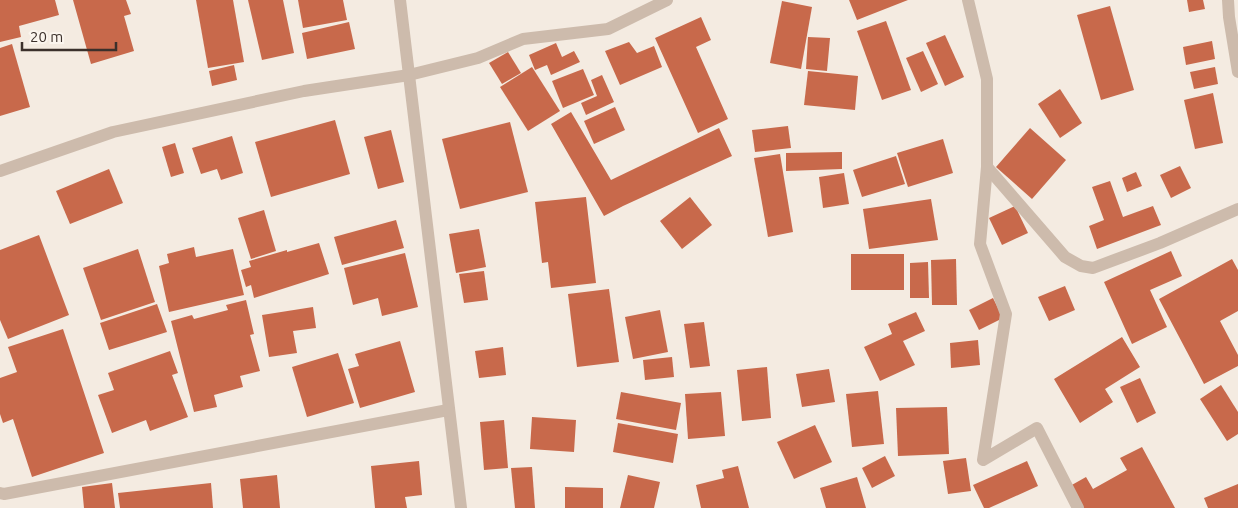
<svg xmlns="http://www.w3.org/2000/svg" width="1238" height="508" font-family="Ubuntu,sans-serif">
	<rect width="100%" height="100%" fill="#f4ebe1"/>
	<!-- building -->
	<g fill="#c8694b">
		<polygon points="0,0 55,0 59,15 19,26 21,37 0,42"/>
		<polygon points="73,0 126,0 131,14 124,16 134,51 91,64"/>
		<polygon points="196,0 233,0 244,62 208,68"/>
		<polygon points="248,0 283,0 294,53 262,60"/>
		<polygon points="298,0 343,0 347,20 303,28"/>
		<polygon points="849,0 908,0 857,20"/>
		<polygon points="1187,0 1203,0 1205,9 1189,12"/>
		<polygon points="782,1 812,7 801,69 770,63"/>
		<polygon points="1110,6 1134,90 1101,100 1077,15"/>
		<polygon points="701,17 711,40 696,47 728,119 698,133 655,38"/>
		<polygon points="886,21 911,90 882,100 857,31"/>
		<polygon points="349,22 355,49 307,59 302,33"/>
		<polygon points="945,35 964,77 945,86 926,43"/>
		<polygon points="808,37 830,38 827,71 806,69"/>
		<polygon points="1212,41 1215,59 1186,65 1183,47"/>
		<polygon points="629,42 637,53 654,46 662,67 620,85 605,51"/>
		<polygon points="556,43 562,57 574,51 580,62 551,75 547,65 535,70 529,55"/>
		<polygon points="12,44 30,107 0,116 0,48"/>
		<polygon points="923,51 938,84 921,92 906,58"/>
		<polygon points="508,52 521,73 502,84 489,63"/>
		<polygon points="234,65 237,80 212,86 209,71"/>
		<polygon points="532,67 560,111 528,131 500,87"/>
		<polygon points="1215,67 1218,84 1194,89 1190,72"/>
		<polygon points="583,69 594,95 563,108 552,81"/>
		<polygon points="808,71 858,76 855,110 804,105"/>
		<polygon points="602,75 614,102 586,115 581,103 597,96 591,80"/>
		<polygon points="1060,89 1082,123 1060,138 1038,104"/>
		<polygon points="1213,93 1223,143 1195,149 1184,100"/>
		<polygon points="615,107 625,130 594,144 584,121"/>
		<polygon points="571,112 611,180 719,128 732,156 623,206 604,216 551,124"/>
		<polygon points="335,120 350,174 271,197 255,142"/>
		<polygon points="510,122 528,192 460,209 442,139"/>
		<polygon points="788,126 791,148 755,152 752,130"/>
		<polygon points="1030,128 1066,160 1032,199 996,167"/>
		<polygon points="391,130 404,182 378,189 364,137"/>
		<polygon points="232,136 243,173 221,180 217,169 201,174 192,148"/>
		<polygon points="943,139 953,173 908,187 897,153"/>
		<polygon points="175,143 184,173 171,177 162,147"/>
		<polygon points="842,152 842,169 786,171 786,153"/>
		<polygon points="780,154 793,232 768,237 754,158"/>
		<polygon points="896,156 905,184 862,197 853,170"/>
		<polygon points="1180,166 1191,188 1171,198 1160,175"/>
		<polygon points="109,169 123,203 70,224 56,191"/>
		<polygon points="1136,172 1142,186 1127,192 1122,178"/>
		<polygon points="844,173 849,204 823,208 819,177"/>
		<polygon points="1110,181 1123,217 1153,206 1161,225 1097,249 1089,226 1104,220 1092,187"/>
		<polygon points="586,197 596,283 551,288 548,262 542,263 535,202"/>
		<polygon points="690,197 712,225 682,249 660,221"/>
		<polygon points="931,199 938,240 869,249 863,209"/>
		<polygon points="1015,206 1028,233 1002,245 989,218"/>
		<polygon points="264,210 276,251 251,259 238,218"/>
		<polygon points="396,220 404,248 342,265 334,237"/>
		<polygon points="479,229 486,267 456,273 449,234"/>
		<polygon points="39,235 69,315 8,339 0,320 0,250"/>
		<polygon points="319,243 329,274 254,298 251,285 246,287 241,270 251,267 249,261 287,250 287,252"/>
		<polygon points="194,247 196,257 233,249 244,295 169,312 159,266 169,263 167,254"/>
		<polygon points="138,249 155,302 101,320 83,268"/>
		<polygon points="1171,251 1182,276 1150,290 1167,327 1132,344 1104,282"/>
		<polygon points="405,253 418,307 382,316 378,298 353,305 344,268"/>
		<rect x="851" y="254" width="53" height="36"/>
		<polygon points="956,259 957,305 932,305 931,260"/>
		<polygon points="1232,259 1238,270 1238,311 1220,321 1238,355 1238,366 1204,384 1159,299"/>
		<polygon points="928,262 929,298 910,298 910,263"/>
		<polygon points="484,271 488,300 464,303 459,274"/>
		<polygon points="1065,286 1075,310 1049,321 1038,297"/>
		<polygon points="609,289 619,362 577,367 568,294"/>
		<polygon points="993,298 1003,318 979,330 969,310"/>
		<polygon points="246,300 254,334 250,335 260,371 240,376 243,387 214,395 217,407 194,412 171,321 192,315 194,319 228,310 226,305"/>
		<polygon points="157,304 167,332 109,350 100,323"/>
		<polygon points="313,307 316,328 293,331 297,353 269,357 262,315"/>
		<polygon points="660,310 668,352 633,359 625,317"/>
		<polygon points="916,312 925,331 903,341 915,365 880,381 864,347 892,334 888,324"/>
		<polygon points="704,322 710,366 690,368 684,324"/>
		<polygon points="63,329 104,453 32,477 13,419 3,423 0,414 0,378 17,372 8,347"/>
		<polygon points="1122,337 1140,367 1105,389 1113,402 1080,423 1054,379"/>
		<polygon points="978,340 980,365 951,368 950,343"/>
		<polygon points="400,341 415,392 360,408 348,369 359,366 355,354"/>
		<polygon points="503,347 506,375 479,378 475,351"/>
		<polygon points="170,351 178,373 172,375 188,417 150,431 146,420 112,433 98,395 114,390 108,373"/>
		<polygon points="338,353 354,403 307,417 292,367"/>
		<polygon points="672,357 674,377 645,380 643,360"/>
		<polygon points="767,367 771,418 742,421 737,370"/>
		<polygon points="829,369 835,402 802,407 796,374"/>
		<polygon points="1140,378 1156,413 1137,423 1120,387"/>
		<polygon points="1221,385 1238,412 1238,434 1227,441 1200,399"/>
		<polygon points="878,391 884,444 852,447 846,394"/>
		<polygon points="621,392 681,403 676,430 616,419"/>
		<polygon points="721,392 725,436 688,439 685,394"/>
		<polygon points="947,407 949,454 898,456 896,408"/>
		<polygon points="532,417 576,420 574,452 530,449"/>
		<polygon points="504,420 508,468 484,470 480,422"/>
		<polygon points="618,423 678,434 673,463 613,452"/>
		<polygon points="815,425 832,462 794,479 777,442"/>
		<polygon points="1142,447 1175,508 1082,508 1070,486 1086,477 1093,489 1127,470 1120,458"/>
		<polygon points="885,456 895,476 872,488 862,468"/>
		<polygon points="966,458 971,491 948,494 943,461"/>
		<polygon points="419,461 422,495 405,497 407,508 375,508 371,466"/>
		<polygon points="1027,461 1038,486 989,508 984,508 973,485"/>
		<polygon points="738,466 749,508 701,508 696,485 724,478 722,470"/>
		<polygon points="532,467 535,508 515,508 511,468"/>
		<polygon points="277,475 280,508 243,508 240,479"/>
		<polygon points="628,475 660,482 654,508 620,508"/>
		<polygon points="857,477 866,508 826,508 820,488"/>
		<polygon points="112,483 115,508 84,508 82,487"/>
		<polygon points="211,483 213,508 120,508 118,493"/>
		<polygon points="1238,484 1238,508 1208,508 1204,498"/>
		<polygon points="565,487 603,488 603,508 565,508"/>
	</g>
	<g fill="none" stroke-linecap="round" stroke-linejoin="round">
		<!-- minor -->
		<g stroke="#cdbbac" stroke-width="12">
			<polyline points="400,0 461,508"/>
			<polyline points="968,0 987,79 987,167 980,244 1006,314 983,460 1037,428 1078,508"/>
			<polyline points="1228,0 1229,17 1238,72"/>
			<polyline points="987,167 1065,257 1081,266 1093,268 1160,243 1238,209"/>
			<polyline points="0,171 113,132 304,91 409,75 478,58 523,39 608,29 667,0"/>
			<polyline points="0,493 4,494 448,410"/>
		</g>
	</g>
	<!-- scale -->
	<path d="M22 42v8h94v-8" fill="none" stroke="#3b302b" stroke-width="2.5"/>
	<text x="30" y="42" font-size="15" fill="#3b302b" stroke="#fbf5ee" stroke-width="4" paint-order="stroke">20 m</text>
</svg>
